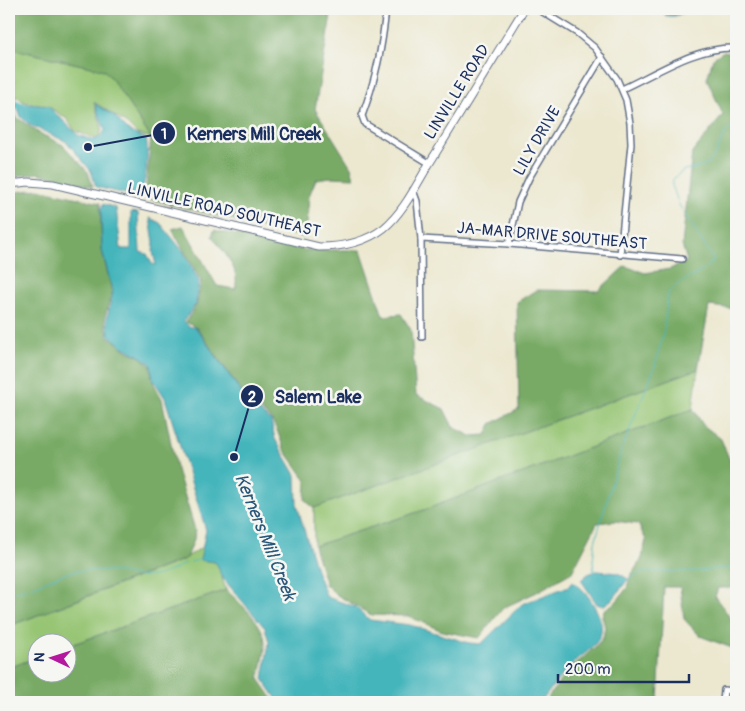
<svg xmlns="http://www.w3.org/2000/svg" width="745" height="711" font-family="Pangolin,sans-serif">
	<rect width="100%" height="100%" fill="#f6f6f2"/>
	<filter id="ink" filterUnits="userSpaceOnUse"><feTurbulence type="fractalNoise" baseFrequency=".02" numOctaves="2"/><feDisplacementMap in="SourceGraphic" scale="10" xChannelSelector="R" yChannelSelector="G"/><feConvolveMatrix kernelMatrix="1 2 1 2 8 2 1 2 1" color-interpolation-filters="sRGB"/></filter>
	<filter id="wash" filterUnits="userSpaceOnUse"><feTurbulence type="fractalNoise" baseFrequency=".0096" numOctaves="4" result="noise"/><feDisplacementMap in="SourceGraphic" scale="20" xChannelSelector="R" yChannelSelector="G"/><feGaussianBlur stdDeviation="1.12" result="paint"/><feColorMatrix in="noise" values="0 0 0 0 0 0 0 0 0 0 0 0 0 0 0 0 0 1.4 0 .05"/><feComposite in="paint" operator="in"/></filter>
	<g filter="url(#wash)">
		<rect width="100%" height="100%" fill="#ece8d0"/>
		<!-- green -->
		<g fill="#96c573" stroke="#587a68">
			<polygon points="9,48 104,70 112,79 151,138 137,134 127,124 94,102 102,128 100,136 94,138 75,131 67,119 48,106 24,102 9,89"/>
			<polygon points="698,369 693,409 427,509 314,546 314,508"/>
			<polygon points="204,546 201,559 215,561 218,566 226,590 68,646 68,644 38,644 37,657 9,668 9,626 181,561"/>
		</g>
		<!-- forest -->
		<g fill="#78aa65" stroke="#4a6c62">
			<polygon points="9,9 332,9 315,109 351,167 354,178 331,177 316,179 309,196 306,238 145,198 151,138 112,79 104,70 9,48"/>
			<path d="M 724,51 L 736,55 L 736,309 L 709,306 L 698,369 L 314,508 L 305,500 L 306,480 L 284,449 L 277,430 L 271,419 L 251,402 L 239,388 L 197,328 L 186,322 L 197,304 L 201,281 L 172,229 L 183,226 L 217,286 L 235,289 C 241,269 223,252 212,236 L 214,230 L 305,250 L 361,250 L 383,316 L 401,314 L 411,330 L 416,395 L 444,409 L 453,427 L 471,436 L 486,435 L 491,424 L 519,409 L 517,302 L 536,290 L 598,291 L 625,266 L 645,273 L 670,269 L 687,261 L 682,245 L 692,153 L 723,115 L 707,79 L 713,58 Z"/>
			<polygon points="9,89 15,95 15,116 39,133 63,145 88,172 93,187 38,173 9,177"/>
			<polygon points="39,189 100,203 102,250 112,292 105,317 108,336 128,351 139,356 151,366 152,380 162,399 175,463 195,530 194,539 187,558 9,626 9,193"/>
			<polygon points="693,409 703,425 721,439 733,468 736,469 736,588 718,588 715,597 736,625 736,644 732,648 700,636 684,619 680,587 664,587 658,702 545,702 565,674 595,647 603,638 605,627 602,616 604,610 616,602 627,588 630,577 642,558 646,540 638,524 615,521 597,523 572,572 537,592 503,608 479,638 442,631 408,616 371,615 337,595 326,585 314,546 427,509"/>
			<path d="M 226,590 C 239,602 266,625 265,644 C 265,655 261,668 259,679 L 275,702 L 10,702 L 9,701 L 9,668 L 37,657 L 38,674 L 68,674 L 68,646 Z"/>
		</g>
		<!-- water -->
		<g fill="#45b5bc" stroke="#30728d">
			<polygon points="663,9 692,9 675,16 666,16"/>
			<path d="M 26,104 L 48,106 L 78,135 L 92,140 L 101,137 L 105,130 L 95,104 L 113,115 L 130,132 L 146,139 C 149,149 146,188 139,197 L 96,187 L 91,171 L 67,142 L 30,125 L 21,117 L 17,106 Z"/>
			<path d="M 103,204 L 116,208 L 121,249 L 131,249 L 131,212 L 138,213 L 140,252 L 147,254 L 152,264 L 156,265 L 153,252 L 154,242 L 150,218 L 160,223 L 183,251 L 199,281 L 196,304 L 184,321 L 188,326 L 196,328 L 248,402 L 271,421 L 275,439 L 296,475 L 297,504 L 301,519 L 317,573 L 327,597 L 355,607 L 370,620 L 410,625 L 469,643 L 481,644 L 522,604 L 569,586 L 572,582 C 581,586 588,595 593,604 C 616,643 587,647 565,671 C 556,681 549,692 541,702 L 279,702 L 263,679 L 269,642 L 265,628 L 221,576 L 218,566 L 215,562 L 200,560 L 206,530 L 165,398 L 153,379 L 151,364 L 138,355 L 122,346 L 109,335 L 107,318 L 113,292 L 102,250 L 101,210 Z"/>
			<polygon points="597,571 618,573 628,579 614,598 603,606 597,604 581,580 588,574"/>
		</g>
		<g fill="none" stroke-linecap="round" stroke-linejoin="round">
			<!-- stream -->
			<g stroke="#45b5bc" stroke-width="1">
				<polyline points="191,562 202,559"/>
				<polyline points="594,572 593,560 595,542 621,451 655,366 664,330 668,293 679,283 701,272 714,260 679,205 672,185 673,179 684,170 703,167 713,159 725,133 736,125"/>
				<polyline points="627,580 643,572 699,571 736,567"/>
				<path d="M 9,591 C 28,592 49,578 67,573 C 82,569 101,570 116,572 C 129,574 141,578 154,576 C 166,574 176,568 186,563"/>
			</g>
			<!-- river -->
			<polyline stroke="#45b5bc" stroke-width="8" points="9,101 25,108"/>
		</g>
	</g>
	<g filter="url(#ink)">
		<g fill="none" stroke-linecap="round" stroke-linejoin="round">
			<defs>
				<g id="minor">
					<path d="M 386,9 C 382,49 376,78 362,116 L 365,124 L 429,163"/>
					<polyline points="538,9 577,33 595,48 617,79 626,100 630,123 631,144 620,255"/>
					<path d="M 622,89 C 657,73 697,46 736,48"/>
					<polyline points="413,190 417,201 421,239 422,337"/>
					<polyline points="421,239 509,244 682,259"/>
					<polyline points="509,244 518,202 529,178 602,57"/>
					<polyline points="723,702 724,690 736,691"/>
				</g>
				<path id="secondary" d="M 9,184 L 29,182 L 53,184 L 319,247 C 341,247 366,242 384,228 C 405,211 419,179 434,156 C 464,107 494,58 524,9"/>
			</defs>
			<!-- minor casing -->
			<use href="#minor" stroke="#647086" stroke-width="8"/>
			<!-- secondary casing -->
			<use href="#secondary" stroke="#647086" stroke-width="9"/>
			<!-- minor -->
			<use href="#minor" stroke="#fff" stroke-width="5"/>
			<!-- secondary -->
			<use href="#secondary" stroke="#fff" stroke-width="7"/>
		</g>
	</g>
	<g text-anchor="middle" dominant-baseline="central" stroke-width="5" stroke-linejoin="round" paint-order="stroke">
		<!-- street labels -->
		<g font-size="16" fill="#1b2f5e" stroke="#f6f6f2">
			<text transform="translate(457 92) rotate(-58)">LINVILLE ROAD</text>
			<text transform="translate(537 141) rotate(-60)">LILY DRIVE</text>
			<text transform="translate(224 210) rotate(13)">LINVILLE ROAD SOUTHEAST</text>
			<text transform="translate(552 236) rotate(5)">JA-MAR DRIVE SOUTHEAST</text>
		</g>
		<!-- water labels -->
		<g font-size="18" font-style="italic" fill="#28577a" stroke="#f6f6f2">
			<text transform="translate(265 537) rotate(68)">Kerners Mill Creek</text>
		</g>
	</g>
	<!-- callouts -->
	<path fill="none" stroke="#1b2f5e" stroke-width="2" d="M88 147L164 133M234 457L252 396"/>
	<g fill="#1b2f5e" stroke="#f6f6f2" stroke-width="2">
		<circle cx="88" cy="147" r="5"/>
		<circle cx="234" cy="457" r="5"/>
		<circle cx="164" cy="133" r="12"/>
		<circle cx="252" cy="396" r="12"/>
	</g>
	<g font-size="15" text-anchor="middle" font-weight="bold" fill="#fff">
		<text x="164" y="139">1</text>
		<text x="252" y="402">2</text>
	</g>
	<g font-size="18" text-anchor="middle" font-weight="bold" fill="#1b2f5e" stroke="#f6f6f2" stroke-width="5" stroke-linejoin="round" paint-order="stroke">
		<text x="254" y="140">Kerners Mill Creek</text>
		<text x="318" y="403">Salem Lake</text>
	</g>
	<!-- margin -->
	<rect width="745" height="711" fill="none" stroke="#f6f6f2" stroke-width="30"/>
	<!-- north arrow -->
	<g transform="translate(52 658) rotate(274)"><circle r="24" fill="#f6f6f2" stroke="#9ea6b7"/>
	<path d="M0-4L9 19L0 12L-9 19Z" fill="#b5179e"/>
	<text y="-8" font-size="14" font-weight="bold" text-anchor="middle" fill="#1b2f5e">N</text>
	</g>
	<!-- scale -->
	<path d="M558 674v8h131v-8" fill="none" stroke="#1b2f5e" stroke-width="2.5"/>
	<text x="565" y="674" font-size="15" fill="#1b2f5e" stroke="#f6f6f2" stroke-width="4" paint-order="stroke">200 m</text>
</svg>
